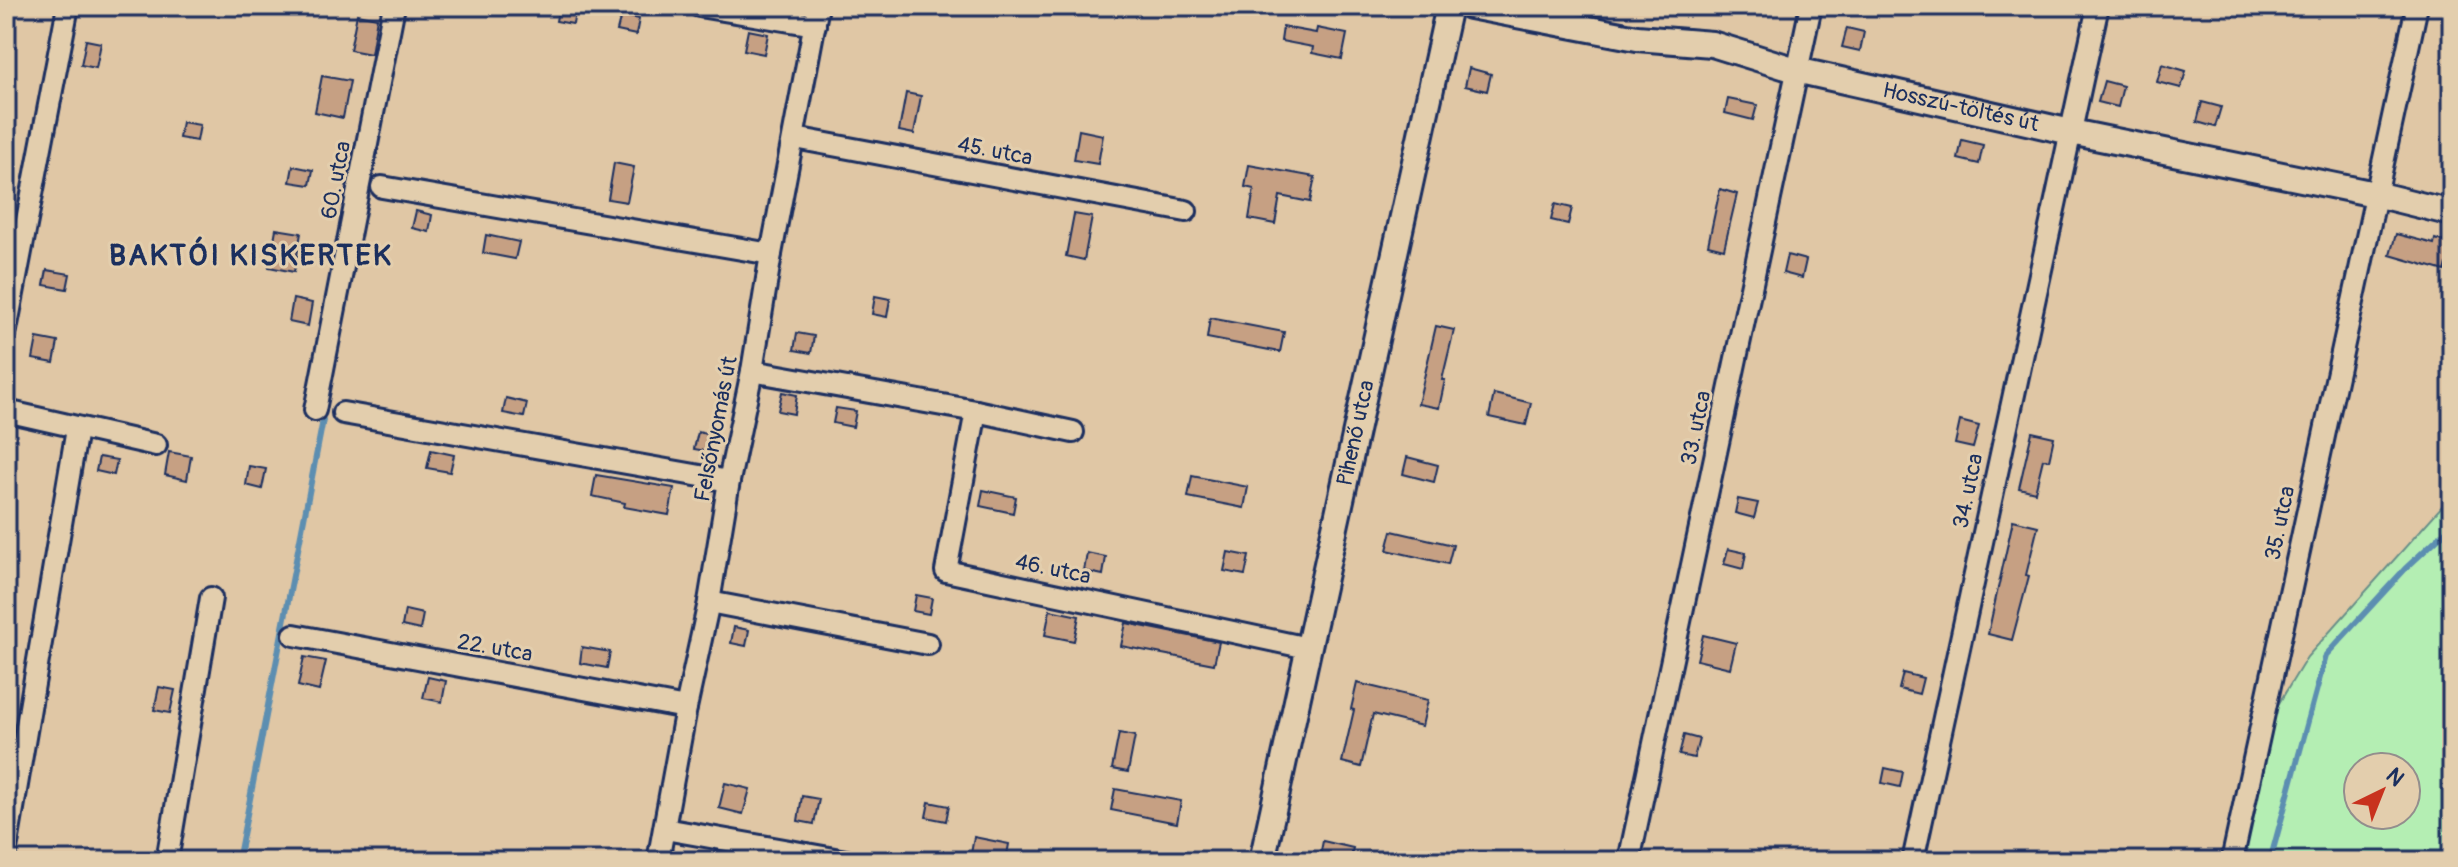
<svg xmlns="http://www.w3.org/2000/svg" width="2458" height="867" font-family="Pangolin,sans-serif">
	<rect width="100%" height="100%" fill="#e0c7a5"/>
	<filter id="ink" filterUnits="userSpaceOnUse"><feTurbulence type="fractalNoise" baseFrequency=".0125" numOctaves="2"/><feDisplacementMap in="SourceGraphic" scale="16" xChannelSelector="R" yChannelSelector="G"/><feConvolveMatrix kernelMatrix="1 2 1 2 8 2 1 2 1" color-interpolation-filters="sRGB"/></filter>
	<g filter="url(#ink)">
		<!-- green -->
		<path fill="#b4eeb3" stroke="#688e88" stroke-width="2" fill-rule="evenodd" d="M 2452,495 L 2452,861 L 2243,861 L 2276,708 L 2307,657 ZM 2358,767 L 2406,767 L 2406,815 L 2358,815 Z"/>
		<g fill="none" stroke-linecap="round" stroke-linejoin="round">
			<!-- stream -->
			<g stroke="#5c8eb1" stroke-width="6">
				<polyline points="238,861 323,420"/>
				<polyline points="2270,861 2326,655 2405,569 2452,525"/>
			</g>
		</g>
		<!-- building -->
		<g fill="#c6a083" stroke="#1b2f5e" stroke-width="2">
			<polygon points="559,6 576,6 573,24 556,21"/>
			<polygon points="357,14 377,18 371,54 350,50"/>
			<polygon points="621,15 639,19 636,35 617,31"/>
			<polygon points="1283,27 1316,33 1317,28 1347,34 1342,59 1312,53 1313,47 1281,41"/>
			<polygon points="1847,28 1864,32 1860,51 1842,47"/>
			<polygon points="748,30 768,34 764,54 744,50"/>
			<polygon points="86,40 101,43 96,68 81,65"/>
			<polygon points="2162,64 2186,71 2181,88 2157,82"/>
			<polygon points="1469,68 1491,74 1487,91 1465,86"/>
			<polygon points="322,76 350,81 343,118 315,112"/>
			<polygon points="2104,81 2123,86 2118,107 2098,102"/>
			<polygon points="906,93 921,96 914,134 899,131"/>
			<polygon points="1728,99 1757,105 1753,120 1725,113"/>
			<polygon points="2202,102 2221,107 2215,127 2197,122"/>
			<polygon points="182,122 200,125 197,141 179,138"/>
			<polygon points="1079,130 1103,135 1098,164 1074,160"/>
			<polygon points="1962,140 1983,145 1979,164 1958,159"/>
			<polygon points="614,163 634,167 627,202 608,199"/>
			<polygon points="1249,165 1315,177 1310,202 1280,196 1275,224 1249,219 1254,189 1245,187"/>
			<polygon points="293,166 313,170 310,185 290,182"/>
			<polygon points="1720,189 1737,194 1724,249 1708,245"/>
			<polygon points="1555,204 1572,208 1568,224 1551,220"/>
			<polygon points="416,211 432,215 429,232 412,228"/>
			<polygon points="1074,214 1092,217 1084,260 1066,256"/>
			<polygon points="276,229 301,233 294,272 269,267"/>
			<polygon points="2396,234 2434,244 2435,239 2452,244 2452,266 2447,264 2445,271 2390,255"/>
			<polygon points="486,235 519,242 515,259 483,253"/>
			<polygon points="1787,255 1806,260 1802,278 1783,273"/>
			<polygon points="47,270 70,274 67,289 44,285"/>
			<polygon points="875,296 890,299 887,317 872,314"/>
			<polygon points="293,299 312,303 308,326 289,322"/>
			<polygon points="1210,318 1284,332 1280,352 1207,338"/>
			<polygon points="1436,326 1454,330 1442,380 1445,380 1439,408 1418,404"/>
			<polygon points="797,333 814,336 811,353 794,350"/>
			<polygon points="37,338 58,342 54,363 33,359"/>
			<polygon points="782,392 797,395 794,414 778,411"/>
			<polygon points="1494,394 1531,403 1526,425 1489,417"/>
			<polygon points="506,398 527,403 524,417 503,413"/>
			<polygon points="836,408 856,411 853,427 833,423"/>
			<polygon points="1960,421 1979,426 1973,448 1955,444"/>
			<polygon points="698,432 715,436 712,452 694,449"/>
			<polygon points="2032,432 2054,437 2049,460 2043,459 2035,492 2019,488"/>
			<polygon points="431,450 454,455 450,472 427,468"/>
			<polygon points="169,452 191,456 187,480 165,475"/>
			<polygon points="99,457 117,460 114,475 96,471"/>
			<polygon points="1407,457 1438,465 1434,482 1403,474"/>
			<polygon points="249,466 266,469 262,489 246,485"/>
			<polygon points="596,475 674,488 669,515 624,507 625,503 592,496"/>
			<polygon points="1192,476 1248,487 1244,508 1188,497"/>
			<polygon points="983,490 1016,497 1013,513 980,506"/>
			<polygon points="1738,499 1758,503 1754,518 1735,513"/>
			<polygon points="2013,520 2038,526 2026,575 2029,576 2012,640 1988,634"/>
			<polygon points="1392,531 1453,545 1448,564 1387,550"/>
			<polygon points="1728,549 1746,553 1743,569 1724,564"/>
			<polygon points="1228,552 1249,556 1245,575 1224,571"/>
			<polygon points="1087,553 1106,557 1103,575 1084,571"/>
			<polygon points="916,595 932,598 929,614 913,611"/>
			<polygon points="405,610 423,614 420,630 402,626"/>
			<polygon points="1050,610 1079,616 1074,641 1045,635"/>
			<polygon points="1126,623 1219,642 1214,664 1121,646"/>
			<polygon points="734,627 749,630 746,646 731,643"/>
			<polygon points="1703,635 1736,643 1730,668 1697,660"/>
			<polygon points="582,647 610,652 607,668 580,663"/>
			<polygon points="304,657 326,661 319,691 298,686"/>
			<polygon points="1903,673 1923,678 1919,694 1899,689"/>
			<polygon points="428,677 446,681 442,702 423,698"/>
			<polygon points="1357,683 1428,700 1422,726 1373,714 1361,767 1342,762 1354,710 1351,709"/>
			<polygon points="159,687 175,690 170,713 154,710"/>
			<polygon points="1119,733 1135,736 1128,772 1112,769"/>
			<polygon points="1684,735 1699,739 1694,758 1679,755"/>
			<polygon points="1885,768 1903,772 1900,787 1882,783"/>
			<polygon points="725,783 750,789 743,814 719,808"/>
			<polygon points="1115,789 1181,801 1177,823 1111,810"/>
			<polygon points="802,796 819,799 814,824 798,821"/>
			<polygon points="929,802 949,806 946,821 926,817"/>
			<polygon points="974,837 1009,844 1006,861 970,859"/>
			<polygon points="1323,841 1353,848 1350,861 1319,861"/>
		</g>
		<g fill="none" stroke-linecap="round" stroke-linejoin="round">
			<defs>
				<g id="minor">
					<polyline points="699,6 815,25"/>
					<polyline points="795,138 1186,211"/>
					<polyline points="382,187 771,254"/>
					<polyline points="6,330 68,6"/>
					<polyline points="752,371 976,411 946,571 1308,648"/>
					<polyline points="315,410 394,6"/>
					<polyline points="6,411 156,445"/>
					<polyline points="976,411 1073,432"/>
					<polyline points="343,413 729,481"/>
					<polyline points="709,602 928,644"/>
					<polyline points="294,635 686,708"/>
					<polyline points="665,829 846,861"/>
					<polyline points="6,850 77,429"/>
					<polyline points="167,861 211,598"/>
					<polyline points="658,861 686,708 709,602 729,481 752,371 771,254 818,6"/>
					<polyline points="1629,861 1811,6"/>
					<polyline points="1913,861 2098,6"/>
					<polyline points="2232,861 2417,6"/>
				</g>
				<g id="tertiary">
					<path id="s1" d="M 1470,6 L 1637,38 L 1712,44 L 1796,70 L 2071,132 L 2375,194 L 2452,213"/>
					<path id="s2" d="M 1262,861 L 1449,6"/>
				</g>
			</defs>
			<!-- minor casing -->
			<use href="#minor" stroke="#1b2f5e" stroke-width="26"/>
			<!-- tertiary casing -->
			<use href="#tertiary" stroke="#1b2f5e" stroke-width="30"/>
			<!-- minor -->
			<use href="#minor" stroke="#e3cead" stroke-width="20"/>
			<!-- tertiary -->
			<use href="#tertiary" stroke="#e3cead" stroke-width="24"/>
		</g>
	</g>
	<g text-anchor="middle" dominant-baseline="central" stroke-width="6" stroke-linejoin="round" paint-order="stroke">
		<!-- street labels -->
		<g font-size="22" fill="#1b2f5e" stroke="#e3cead">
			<text stroke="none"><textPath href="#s1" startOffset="502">Hosszú-töltés út</textPath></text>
			<text transform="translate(995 151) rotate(11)">45. utca</text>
			<text transform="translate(336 180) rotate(-79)">60. utca</text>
			<text transform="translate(1696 428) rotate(-78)">33. utca</text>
			<text transform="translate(716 429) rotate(-79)">Felsőnyomás út</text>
			<text stroke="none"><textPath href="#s2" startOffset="438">Pihenő utca</textPath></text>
			<text transform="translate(1968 491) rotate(-78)">34. utca</text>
			<text transform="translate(2280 523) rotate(-78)">35. utca</text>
			<text transform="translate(1053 569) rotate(12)">46. utca</text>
			<text transform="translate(495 648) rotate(10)">22. utca</text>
		</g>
		<!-- district labels -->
		<g font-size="30" font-weight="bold" letter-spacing="2" fill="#1b2f5e" stroke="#e3cead">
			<text x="251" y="255">BAKTÓI KISKERTEK</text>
		</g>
	</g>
	<!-- margin -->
	<rect width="2458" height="867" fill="none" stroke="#e3cead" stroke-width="32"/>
	<rect x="16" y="16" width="2426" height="835" fill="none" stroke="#1b2f5e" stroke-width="3" filter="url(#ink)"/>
	<!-- north arrow -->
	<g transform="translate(2382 791) rotate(43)"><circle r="38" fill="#e3cead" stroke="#938e8d" stroke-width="2"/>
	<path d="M0-6L14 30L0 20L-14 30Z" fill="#c8321e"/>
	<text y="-12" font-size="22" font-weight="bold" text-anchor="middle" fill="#1b2f5e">N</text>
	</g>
</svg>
